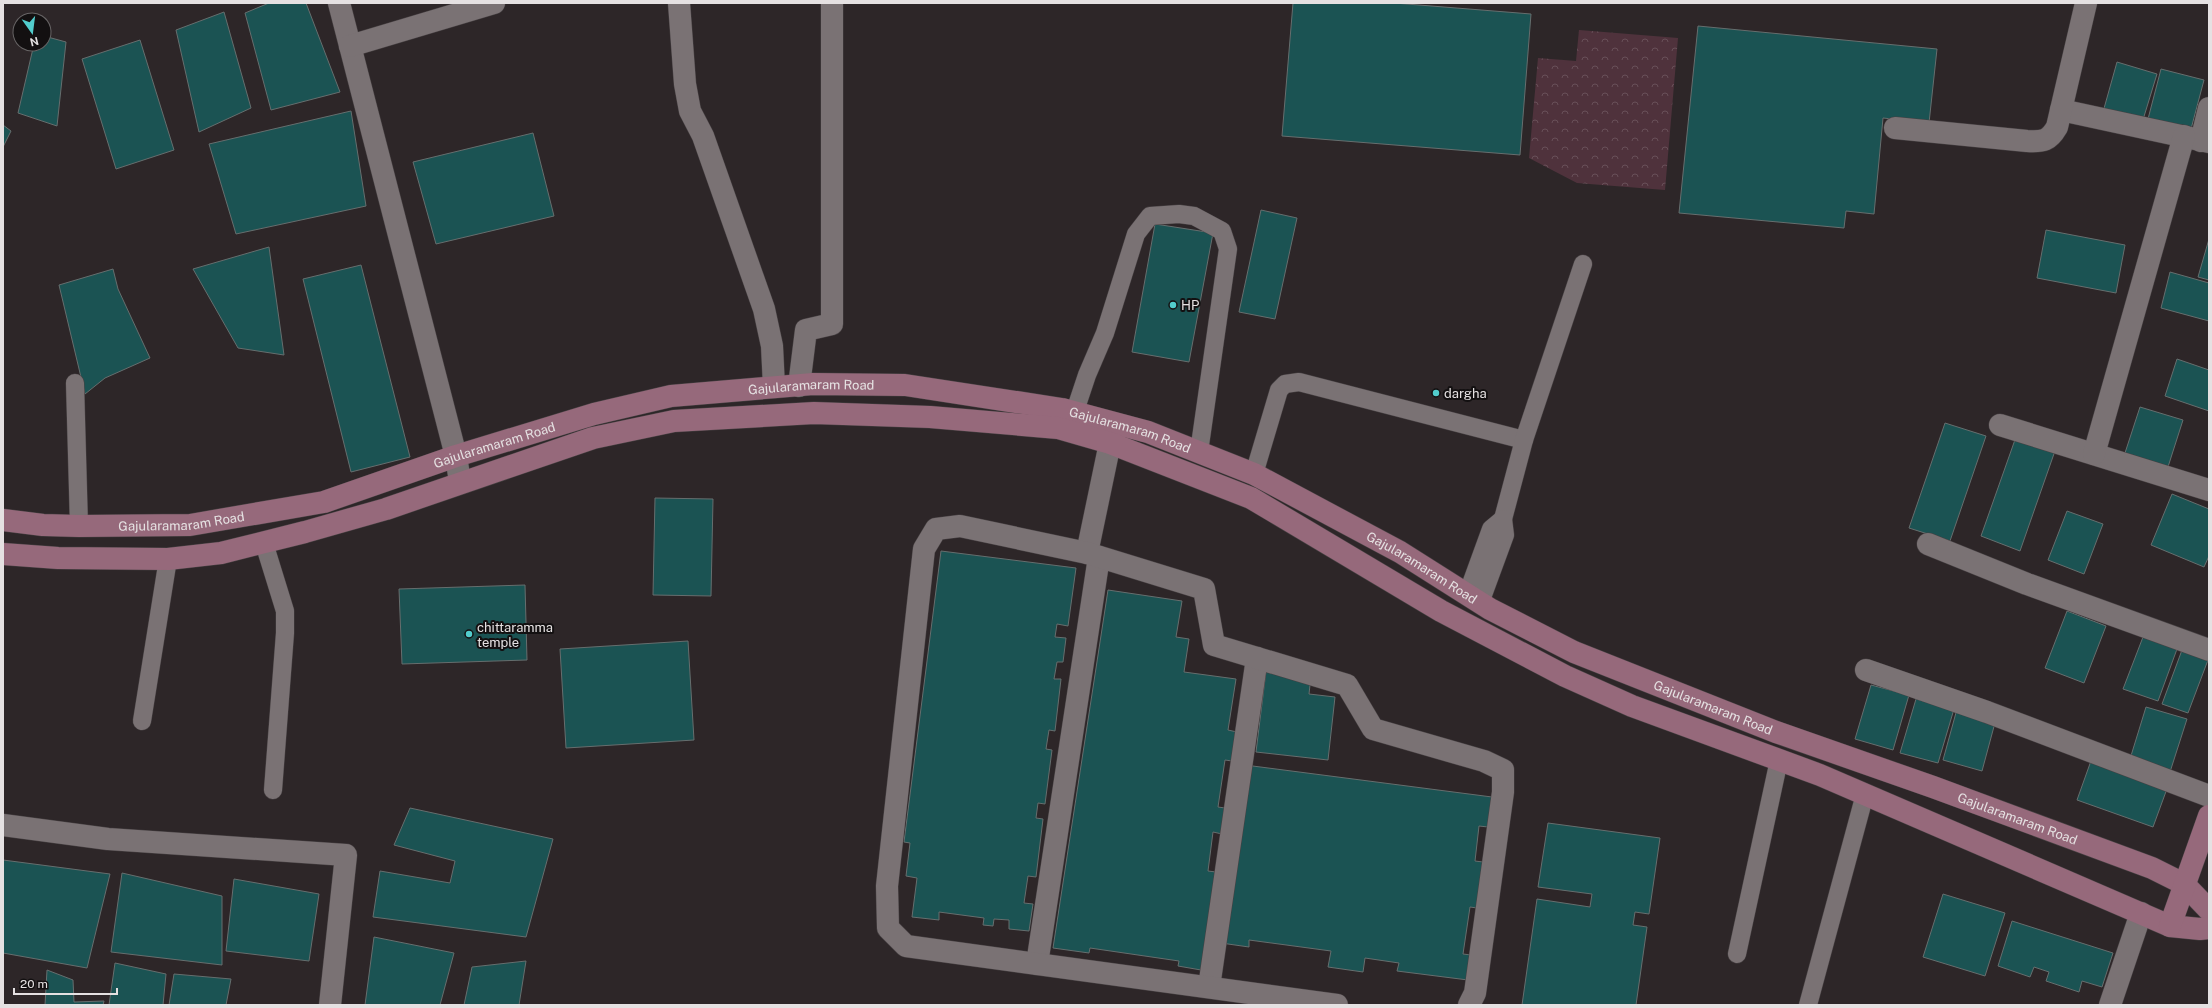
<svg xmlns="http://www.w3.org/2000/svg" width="2212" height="1008" font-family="'Public Sans',sans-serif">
	<defs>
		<pattern id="park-crowns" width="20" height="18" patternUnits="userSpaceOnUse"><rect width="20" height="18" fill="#4f323c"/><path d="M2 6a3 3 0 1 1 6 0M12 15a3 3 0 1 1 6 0" fill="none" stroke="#684f58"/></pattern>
	</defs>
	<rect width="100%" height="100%" fill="#2d2628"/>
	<!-- park -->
	<polygon fill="url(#park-crowns)" points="1579,30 1678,38 1665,190 1577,183 1529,158 1538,58 1576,61"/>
	<!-- building -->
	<g fill="#1b5353" stroke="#666e6e">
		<polygon points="269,3 306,3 340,92 271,110 245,13"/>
		<polygon points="1293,3 1394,3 1531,14 1520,155 1282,136"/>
		<polygon points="224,12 251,108 199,132 176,30"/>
		<polygon points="1698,26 1937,49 1929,123 1883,118 1874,214 1846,211 1844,228 1679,213"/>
		<polygon points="44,36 66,42 57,126 18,113 34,44 44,44"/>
		<polygon points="140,40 174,150 116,169 82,59"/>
		<polygon points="2117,62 2157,74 2142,123 2103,112"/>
		<polygon points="2161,69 2204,80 2191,129 2148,119"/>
		<polygon points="351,111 366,206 236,234 209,144"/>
		<polygon points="3,125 11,131 3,147"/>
		<polygon points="533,133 554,216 436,244 413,162"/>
		<polygon points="1261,210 1297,218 1275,319 1239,312"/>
		<polygon points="1155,224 1213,233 1189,362 1132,352"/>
		<polygon points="2046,230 2125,245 2116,293 2037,278"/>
		<polygon points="2209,239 2209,280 2198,277"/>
		<polygon points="269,247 284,355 238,348 193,269"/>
		<polygon points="361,265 410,457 351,472 303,279"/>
		<polygon points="113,269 118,289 150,358 105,378 85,394 59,285"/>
		<polygon points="2170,272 2209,283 2209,321 2161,308"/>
		<polygon points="2177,359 2209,370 2209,411 2165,396"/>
		<polygon points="2140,407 2183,420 2167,470 2124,456"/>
		<polygon points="1945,423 1986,436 1950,541 1909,528"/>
		<polygon points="2017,434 2056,448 2020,551 1981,536"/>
		<polygon points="2172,494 2209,509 2209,556 2204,567 2151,545"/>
		<polygon points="655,498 713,499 711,596 653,595"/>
		<polygon points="2067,511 2103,524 2084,574 2048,560"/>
		<polygon points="941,551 1076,568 1068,626 1057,624 1055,637 1066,638 1063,662 1057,662 1054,679 1061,679 1055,731 1049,730 1046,749 1052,750 1045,804 1038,803 1036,818 1043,819 1036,877 1028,876 1024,903 1033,904 1029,931 1009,929 1009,920 994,919 993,926 983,925 984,918 939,912 939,920 912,917 917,878 906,876 910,843 904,842"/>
		<polygon points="525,585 527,660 402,664 399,589"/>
		<polygon points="1108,590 1182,601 1176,637 1189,639 1184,672 1236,679 1228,730 1237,732 1232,761 1225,760 1218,807 1225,808 1222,834 1213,832 1208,871 1216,872 1201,970 1178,966 1179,961 1090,948 1089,953 1053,948"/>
		<polygon points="2067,611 2106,626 2084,683 2045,668"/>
		<polygon points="2143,637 2177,649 2158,701 2123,689"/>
		<polygon points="688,641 694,740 566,748 560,649"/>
		<polygon points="2182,650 2208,660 2188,713 2162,704"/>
		<polygon points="1266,671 1311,676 1309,694 1335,697 1328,760 1256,752"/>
		<polygon points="1871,685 1909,695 1893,750 1855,739"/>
		<polygon points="1916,699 1954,709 1938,763 1900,753"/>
		<polygon points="2146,707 2187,719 2170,772 2130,759"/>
		<polygon points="1957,709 1996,719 1982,771 1943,760"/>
		<polygon points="2092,758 2168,786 2153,827 2077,800"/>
		<polygon points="1245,765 1492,797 1488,827 1479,826 1475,861 1483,862 1477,908 1470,907 1463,954 1471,955 1468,980 1397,971 1399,963 1365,958 1363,972 1328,967 1331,951 1249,940 1249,947 1221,943"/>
		<polygon points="410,808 553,839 526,937 373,917 380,871 450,883 455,861 394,845"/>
		<polygon points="1548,823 1660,838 1649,914 1635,912 1633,925 1647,927 1636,1005 1522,1005 1537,899 1590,907 1592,894 1538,887"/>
		<polygon points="3,860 110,874 87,968 3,953"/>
		<polygon points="122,873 222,896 222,965 111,952"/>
		<polygon points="234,879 319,894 309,961 226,951"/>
		<polygon points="1943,894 2005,913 1985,976 1923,957"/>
		<polygon points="2012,921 2113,953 2102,987 2082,981 2079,992 2046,981 2049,972 2034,967 2030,977 1998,966"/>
		<polygon points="374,937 454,953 440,1005 365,1005"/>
		<polygon points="526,961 519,1005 464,1005 472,967"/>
		<polygon points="115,963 166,974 163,1005 109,1005"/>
		<polygon points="47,970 73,980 74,1002 104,1001 103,1005 45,1005"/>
		<polygon points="174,974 231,979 226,1005 169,1005"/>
	</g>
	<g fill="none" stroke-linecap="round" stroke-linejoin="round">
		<defs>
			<g id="lane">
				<polyline points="75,383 79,526"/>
				<polyline points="1075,411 1087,375 1105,333 1136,234 1150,216 1179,214 1194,216 1222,231 1228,249 1199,452"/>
				<polyline points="1254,474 1279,390 1285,384 1299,382 1524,440"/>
				<polyline points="1503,519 1524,440 1583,264"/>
				<polyline points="264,543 285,611 285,633 273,790"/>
				<polyline points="1467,595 1491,529 1503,519 1505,535 1480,603"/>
				<polyline points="142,721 168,559"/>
				<polyline points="1737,954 1779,760"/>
				<polyline points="1808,1005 1865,794"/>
			</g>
			<g id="street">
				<polyline points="339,3 456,456 460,482"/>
				<polyline points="679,3 685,84 690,111 703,136 764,309 772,346 774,387"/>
				<polyline points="350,46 494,3"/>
				<polyline points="2061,110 2209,142"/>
				<path d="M 1895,128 L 2027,141 C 2043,142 2049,141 2057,127 L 2086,3"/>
				<polyline points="2201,141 2209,108"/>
				<polyline points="799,386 806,330 832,324 832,3"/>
				<polyline points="2000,425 2209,490"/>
				<polyline points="2094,454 2184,136"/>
				<polyline points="1928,544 2027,584 2209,650"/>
				<polyline points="1087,553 1110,443 1116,427"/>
				<polyline points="1866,670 1987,712 2209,796"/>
				<polyline points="3,825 108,839 346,855 330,1005"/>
				<polyline points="1037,964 1099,557"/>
				<polyline points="1209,987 1257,658"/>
				<polyline points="1337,1005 906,946 888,928 887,886 924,549 936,529 960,526 1087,553 1204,589 1214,645 1347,685 1373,729 1484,761 1503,770 1503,792 1475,993 1469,1005"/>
				<polyline points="2110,1005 2141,913"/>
			</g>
			<g id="secondary">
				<path id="s1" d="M 3,520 L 43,525 L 79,526 L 190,525 L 324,502 L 456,456 L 594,414 L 671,396 L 813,384 L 905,385 L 1062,409 L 1148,432 L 1254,474 L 1400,552 L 1490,609 L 1574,652 L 1776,732 L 1933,787 L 2152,868 L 2184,884 L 2209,910"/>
				<polyline points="3,554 58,558 168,559 221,553 305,532 386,509 593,438 674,421 814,413 930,417 1058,428 1110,443 1251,498 1441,611 1565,676 1632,706 1820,775 2170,926 2200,929 2209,928"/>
				<polyline points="2170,926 2209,816"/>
			</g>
		</defs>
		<!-- lane casing -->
		<use href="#lane" stroke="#474143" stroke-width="19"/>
		<!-- street casing -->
		<use href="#street" stroke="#474143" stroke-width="23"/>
		<!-- secondary casing -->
		<use href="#secondary" stroke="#474143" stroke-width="23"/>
		<!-- lane -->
		<use href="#lane" stroke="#7a7274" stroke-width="18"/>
		<!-- street -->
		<use href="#street" stroke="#7a7274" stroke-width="22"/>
		<!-- secondary -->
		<use href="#secondary" stroke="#96697b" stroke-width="22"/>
	</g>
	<!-- markers -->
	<g fill="#52cdcd" stroke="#131011" stroke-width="1.5">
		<circle cx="1173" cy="305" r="4"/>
		<circle cx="1436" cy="393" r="4"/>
		<circle cx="469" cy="634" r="4"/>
	</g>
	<g text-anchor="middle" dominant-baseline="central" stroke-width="4" stroke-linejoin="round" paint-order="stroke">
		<!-- poi labels -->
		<g font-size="13" fill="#e5e1e2" stroke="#131011" text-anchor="start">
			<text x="1181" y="305">HP</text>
			<text x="1444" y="393">dargha</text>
			<text x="477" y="627">chittaramma<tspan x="477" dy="15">temple</tspan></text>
		</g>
		<!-- street labels -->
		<g font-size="13" fill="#e5e1e2" stroke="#131011">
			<text stroke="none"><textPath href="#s1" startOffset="827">Gajularamaram Road</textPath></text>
			<text stroke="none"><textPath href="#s1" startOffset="1151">Gajularamaram Road</textPath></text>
			<text stroke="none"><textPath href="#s1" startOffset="503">Gajularamaram Road</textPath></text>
			<text stroke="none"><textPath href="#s1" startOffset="179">Gajularamaram Road</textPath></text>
			<text stroke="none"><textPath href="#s1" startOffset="1475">Gajularamaram Road</textPath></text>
			<text stroke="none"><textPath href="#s1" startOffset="1799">Gajularamaram Road</textPath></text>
			<text stroke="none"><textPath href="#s1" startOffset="2123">Gajularamaram Road</textPath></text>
		</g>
	</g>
	<!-- border -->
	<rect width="2212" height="1008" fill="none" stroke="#e5e1e2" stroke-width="8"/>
	<!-- north arrow -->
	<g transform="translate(32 32) rotate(166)"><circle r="19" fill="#131011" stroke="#676465"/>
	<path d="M0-3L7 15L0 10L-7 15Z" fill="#52cdcd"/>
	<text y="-6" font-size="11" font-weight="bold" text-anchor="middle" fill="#e5e1e2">N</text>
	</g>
	<!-- scale -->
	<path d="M14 988v6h103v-6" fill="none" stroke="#e5e1e2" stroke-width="2"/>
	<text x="20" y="988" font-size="12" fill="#e5e1e2" stroke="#131011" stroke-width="3" paint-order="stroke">20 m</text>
</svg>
